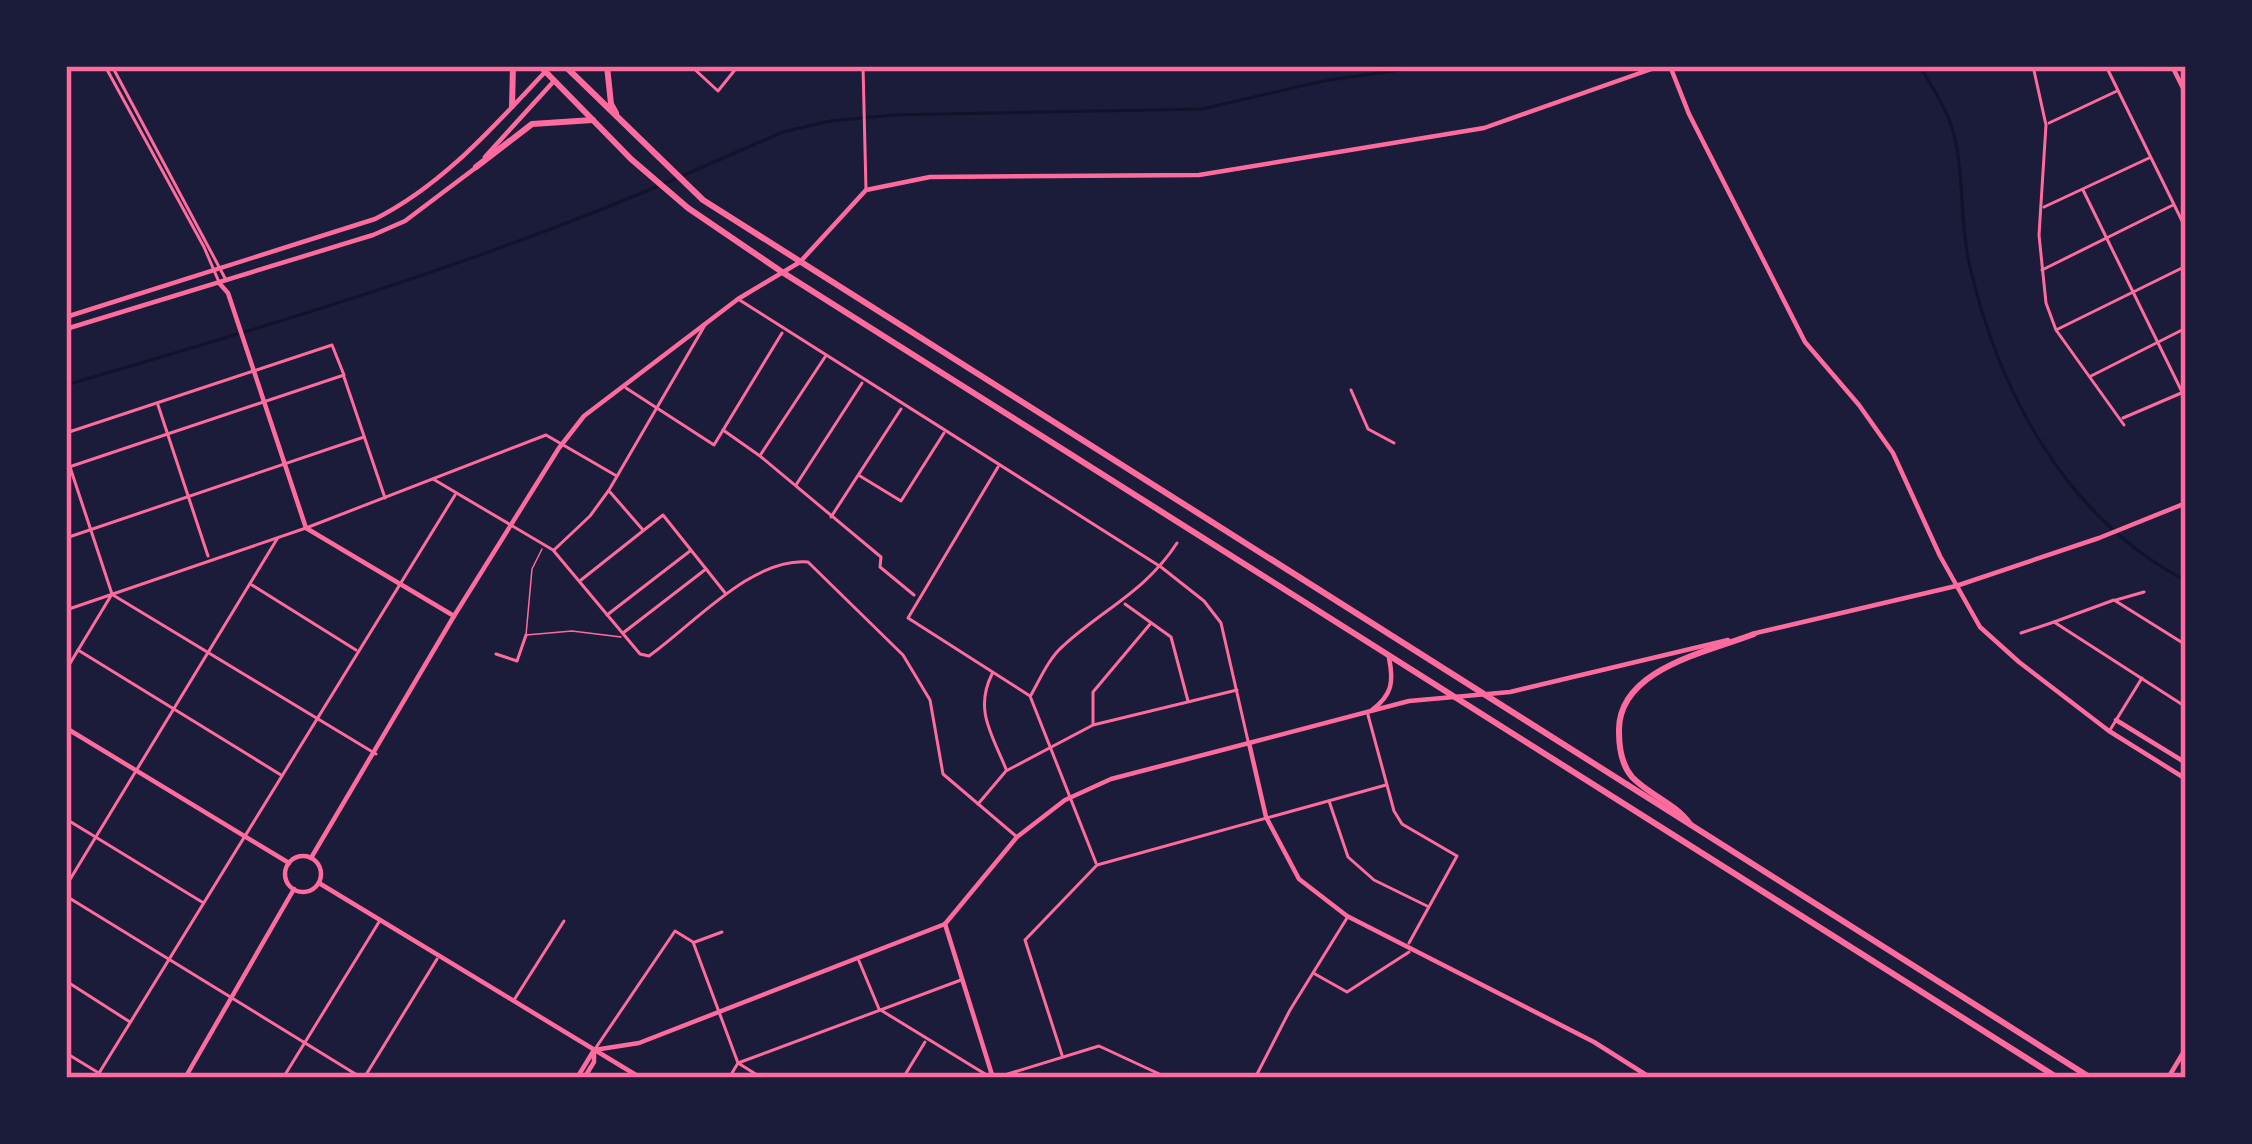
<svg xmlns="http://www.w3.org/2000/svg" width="2252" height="1144" font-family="Lora,serif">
	<rect width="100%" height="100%" fill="#1b1b3a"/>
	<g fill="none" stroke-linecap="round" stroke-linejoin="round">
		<!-- stream -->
		<g stroke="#12122b" stroke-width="3">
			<path d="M 1920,66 C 1931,86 1947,109 1953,131 C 1965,175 1959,223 1970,267 C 2000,395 2067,518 2186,581"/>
			<polyline points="684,175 783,132 830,121 893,115 1202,109 1323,81 1429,66"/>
			<path d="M 66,385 C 272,325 477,264 675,179"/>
		</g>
		<!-- service -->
		<polyline stroke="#ff6b9d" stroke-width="1.5" points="542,549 532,569 526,635 572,631 621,637"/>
		<!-- pedestrian -->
		<polyline stroke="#ff6b9d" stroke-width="3" points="1351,390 1368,429 1394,443"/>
		<!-- minor -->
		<g stroke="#ff6b9d" stroke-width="3">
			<polyline points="105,66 204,247 219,282"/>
			<polyline points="112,66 226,280"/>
			<polyline points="691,66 718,91 738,66"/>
			<polyline points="863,66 866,190"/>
			<polyline points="2033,66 2046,125 2039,235 2046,303 2056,330 2124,425"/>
			<polyline points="2106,66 2186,229"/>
			<polyline points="2049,123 2117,91"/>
			<polyline points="2083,190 2186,400"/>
			<polyline points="2044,207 2149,158"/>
			<polyline points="2042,270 2173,205"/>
			<polyline points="738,299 1161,567 1204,601 1221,623 1248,741"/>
			<polyline points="2058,329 2186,266"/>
			<polyline points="2091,376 2186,328"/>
			<polyline points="344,377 385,498"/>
			<polyline points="626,388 714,445 782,333"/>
			<polyline points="158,405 208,556"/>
			<polyline points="2123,418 2186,391"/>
			<polyline points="723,430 760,456 881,557 880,567 914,595"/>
			<polyline points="66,433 332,345 344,375 66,468"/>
			<polyline points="761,454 825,357"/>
			<polyline points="66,455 112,594 66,670"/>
			<polyline points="998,467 908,618 1030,696 1096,863"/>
			<polyline points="860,476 901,501 944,433"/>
			<path d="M 433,479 L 553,550 L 640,654 L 649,656 C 693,625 752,557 808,562 L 903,655 L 930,700 L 943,774 L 1017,837"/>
			<polyline points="796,485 862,383"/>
			<polyline points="610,492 643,530"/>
			<polyline points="831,517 901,409"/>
			<polyline points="66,538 364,437"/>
			<polyline points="554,550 590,516 609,490 705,325"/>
			<polyline points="581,580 663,515 726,594"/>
			<polyline points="252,585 356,650"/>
			<polyline points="113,595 376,754"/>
			<polyline points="2116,600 2144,592"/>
			<polyline points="1125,604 1171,637 1188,701"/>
			<polyline points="66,610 306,528 546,435 615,475"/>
			<polyline points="607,615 690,551"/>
			<polyline points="623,633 706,569"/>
			<polyline points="2021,633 2054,622"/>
			<polyline points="2186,645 2114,600 2054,622 2186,707"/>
			<polyline points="78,650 281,775"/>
			<polyline points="496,654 517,661 526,635"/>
			<path d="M 992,674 C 974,710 992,734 1006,769"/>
			<path d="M 1031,695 C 1040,679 1049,658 1063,646 C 1103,609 1145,592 1177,543"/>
			<polyline points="1368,715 1394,811 1402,824 1457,856 1409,943"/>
			<polyline points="1093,724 1093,692 1151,623"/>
			<polyline points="2110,730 2142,678"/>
			<polyline points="1329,801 1348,857 1374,880 1427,906"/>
			<polyline points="978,804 1006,771 1093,725 1237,690"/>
			<polyline points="66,819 202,902"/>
			<polyline points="66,886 277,539"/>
			<polyline points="66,896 362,1078"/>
			<polyline points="695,942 722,932"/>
			<polyline points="859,961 879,1009 990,1077"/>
			<polyline points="1315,974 1347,992 1409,952"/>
			<polyline points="66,981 130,1022"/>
			<polyline points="514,1000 564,921"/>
			<polyline points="595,1049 675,931 693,942 738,1063 762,1078"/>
			<polyline points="66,1053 107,1078"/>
			<polyline points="1062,1055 1025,940 1097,865 1386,785"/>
			<polyline points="96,1078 455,495"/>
			<polyline points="283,1078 379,922"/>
			<polyline points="364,1078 437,959"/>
			<polyline points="729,1078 738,1063 961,980"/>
			<polyline points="903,1078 925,1042"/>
			<polyline points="995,1078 1099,1046 1168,1078"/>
			<polyline points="1255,1078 1290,1010 1347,918"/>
		</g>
		<!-- tertiary -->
		<g stroke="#ff6b9d" stroke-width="4.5">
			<polyline points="1670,66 1689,114 1805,342 1859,405 1893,453 1940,556 1980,627 2019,662 2109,731 2186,779"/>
			<polyline points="2172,66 2186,94"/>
			<polyline points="485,157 554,81"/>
			<polyline points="220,284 228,293 306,528 454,616"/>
			<path d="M 66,317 L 375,219 C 443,185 494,126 546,71"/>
			<polyline points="66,329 373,235 405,221 478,166"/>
			<polyline points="2116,720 2186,763"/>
			<polyline points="66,728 289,863"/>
			<circle cx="303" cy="874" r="18"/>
			<polyline points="311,858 454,616 559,448 584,416 738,299 800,262 866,190 930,177 1199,175 1484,128 1660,66"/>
			<polyline points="319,883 641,1078"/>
			<polyline points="945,924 993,1078"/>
			<polyline points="185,1078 294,889"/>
			<polyline points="577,1078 594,1050 639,1043 945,924 1017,837 1065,800 1111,779 1249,743 1266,817 1299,879 1347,916 1594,1042 1651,1078"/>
			<polyline points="584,1078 594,1062 594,1050"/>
			<polyline points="2168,1078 2186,1048"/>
			<polyline points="2182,1078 2186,1072"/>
		</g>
		<!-- secondary -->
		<g stroke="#ff6b9d" stroke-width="4.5">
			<polyline points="1756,633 1956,586 2099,538 2186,503"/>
			<path d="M 1372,710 C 1392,695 1394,682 1389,658"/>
			<polyline points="1249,743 1409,701 1510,692 1728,640"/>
		</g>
		<!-- primary -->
		<g stroke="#ff6b9d" stroke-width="6">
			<polyline points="540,66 631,159 688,208 782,272 2058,1078"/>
			<polyline points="565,66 703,200 2091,1078"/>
			<polyline points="607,66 611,104 616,113"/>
			<polyline points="512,106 513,66"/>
			<polyline points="476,167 532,124 593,120"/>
			<path d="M 1690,824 C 1675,803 1649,795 1632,777 C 1621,764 1619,748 1619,732 C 1617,669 1708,652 1754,634"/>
		</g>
	</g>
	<!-- border -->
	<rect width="2252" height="1144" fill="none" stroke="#1b1b3a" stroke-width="138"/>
	<rect x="69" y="69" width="2114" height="1006" fill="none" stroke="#ff6b9d" stroke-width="4.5"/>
</svg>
